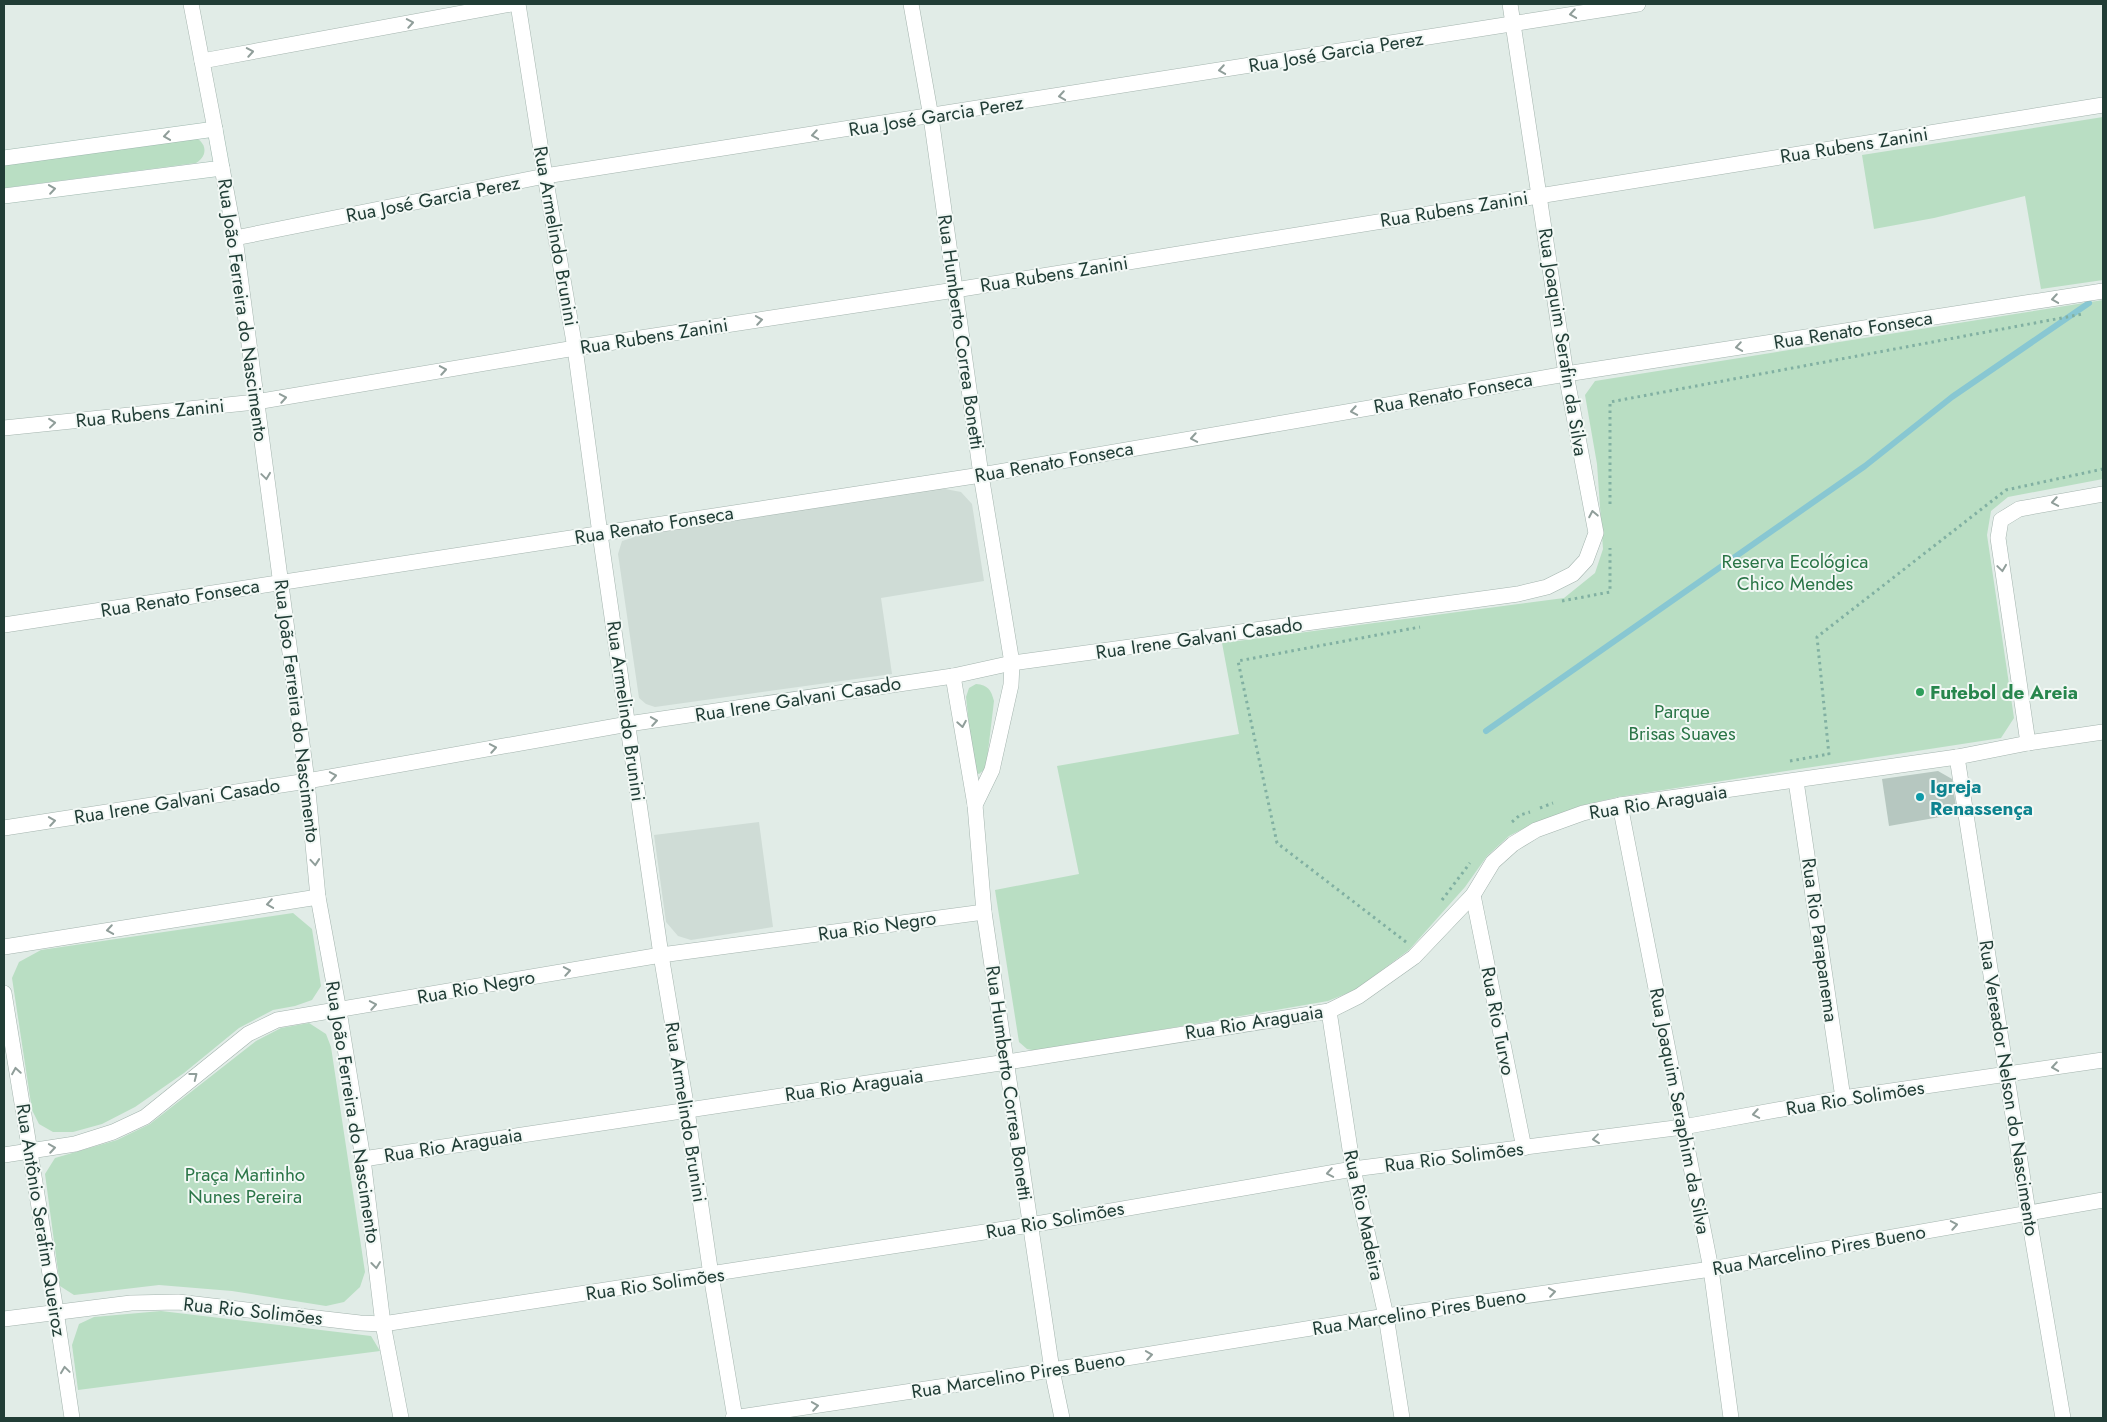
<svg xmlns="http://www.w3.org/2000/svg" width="2107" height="1422" font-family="Jost,sans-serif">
	<rect width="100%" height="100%" fill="#e1ece7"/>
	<!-- built -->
	<g fill="#cfdcd6">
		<polygon points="940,488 961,492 972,504 984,581 881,598 892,674 655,707 646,704 639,698 618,554 622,541 638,536"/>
		<polygon points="759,822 773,927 691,940 678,936 666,922 654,835"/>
	</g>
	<!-- green -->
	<g fill="#b9dec3">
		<polygon points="2103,117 2103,280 2041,289 2025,196 1934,218 1874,229 1862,155"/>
		<path d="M 194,137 C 206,142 209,155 196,163 L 4,188 L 4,163 Z"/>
		<polygon points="2103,300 2103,479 2008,497 1991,511 1987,535 2014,718 2001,738 1618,797 1580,806 1532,824 1509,836 1487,856 1465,887 1409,950 1355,990 1328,1001 1037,1051 1027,1049 1019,1042 995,890 1079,874 1057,766 1239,734 1222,643 1564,598 1595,573 1603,549 1597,464 1585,395 1595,381"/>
		<path d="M 976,684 C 988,685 991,690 994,701 L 986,768 L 979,774 L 974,772 L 966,697 L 969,688 Z"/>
		<polygon points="293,913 312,929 321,986 312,1000 295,1006 273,1010 239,1028 184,1073 135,1107 102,1124 73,1132 53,1132 39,1124 32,1110 12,978 19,962 41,950"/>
		<polygon points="309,1023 326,1034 331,1047 365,1272 360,1287 344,1302 326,1306 232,1291 159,1285 74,1295 60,1286 45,1174 55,1158 117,1140 150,1124 256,1041 281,1028"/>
		<polygon points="161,1311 371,1336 380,1351 78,1390 72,1345 79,1324 94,1317"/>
	</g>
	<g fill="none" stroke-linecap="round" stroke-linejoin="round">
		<!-- stream -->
		<polyline stroke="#88c7d2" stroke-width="6" points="1486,731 1865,466 1952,397 2089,303"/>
	</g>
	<!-- building -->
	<polygon fill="#b6c7c0" points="1938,771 1952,779 1957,814 1889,826 1882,779"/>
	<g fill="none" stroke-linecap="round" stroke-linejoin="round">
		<defs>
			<g id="street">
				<polyline points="191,4 215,129"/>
				<polyline points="518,4 545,176 575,348 600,534 661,955 687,1110 711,1275 735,1418"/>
				<polyline points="911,4 931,117 981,475 1012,663 1011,685 992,770 975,805"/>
				<polyline points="202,61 511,4"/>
				<polyline points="222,168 235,238 307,781 318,897 339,1011 363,1159 383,1324 401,1418"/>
				<polyline points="235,238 545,176 1638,4"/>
				<polyline points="4,428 256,402 575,348 955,290 2103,105"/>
				<polyline points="4,625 981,475 1566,374 2103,291"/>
				<polyline points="953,676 975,805 984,912 1052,1370 1062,1418"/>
				<polyline points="2028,743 1998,538 2001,520 2019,509 2103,494"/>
				<polyline points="1957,757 2028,1212 2063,1418"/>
				<polyline points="1796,781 1843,1098"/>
				<polyline points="1620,805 1711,1269 1731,1418"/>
				<polyline points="4,828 307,781 628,724 953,676 1012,663 1518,594 1547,587 1573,574 1586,560 1596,533 1566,374 1510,4"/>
				<polyline points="1473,895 1524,1148"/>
				<polyline points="4,947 318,897"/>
				<polyline points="4,993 56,1311 72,1418"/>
				<polyline points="1329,1011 1353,1169 1386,1316 1402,1418"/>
				<polyline points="4,1155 75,1144 113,1132 145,1117 248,1034 277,1020 661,955 984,912"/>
				<polyline points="363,1159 1007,1062 1329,1011 1359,996 1414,957 1473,895 1493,862 1513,844 1536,830 1583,813 1620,805 1957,757 2028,743 2103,732"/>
				<polyline points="4,1319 131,1303 178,1302 360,1323 383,1324 1030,1225 1353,1169 1683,1127 1843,1098 2103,1060"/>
				<polyline points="733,1418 1052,1370 1386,1316 1711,1269 2103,1200"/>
			</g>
			<polyline id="secondary" points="4,158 215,129 222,168 4,196"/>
		</defs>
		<!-- street casing -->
		<use href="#street" stroke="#a4b4ae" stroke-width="16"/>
		<!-- secondary casing -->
		<use href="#secondary" stroke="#9fb8af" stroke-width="16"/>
		<!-- path -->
		<g stroke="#81b0a2" stroke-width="3" stroke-dasharray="2.5 4" stroke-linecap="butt">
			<polyline points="1610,504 1610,402 2083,314"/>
			<polyline points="1562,601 1610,592 1610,548"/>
			<polyline points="1829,755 1817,637 2006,490 2103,469"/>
			<polyline points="1790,761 1829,754"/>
			<polyline points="1540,808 1553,803"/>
			<polyline points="1512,822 1520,815 1530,812"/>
			<polyline points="1442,900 1470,863"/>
			<polyline points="1406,942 1277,843 1238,661 1420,627"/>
		</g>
		<!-- street -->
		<use href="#street" stroke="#fff" stroke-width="15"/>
		<!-- secondary -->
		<use href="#secondary" stroke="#fff" stroke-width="15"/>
	</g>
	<!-- one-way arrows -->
	<defs><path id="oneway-chevron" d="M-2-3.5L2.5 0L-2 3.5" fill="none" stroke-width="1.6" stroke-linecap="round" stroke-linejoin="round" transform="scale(1.25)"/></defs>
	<g stroke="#909e9a">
		<use href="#oneway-chevron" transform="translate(1573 14) rotate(171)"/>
		<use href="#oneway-chevron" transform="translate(410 23) rotate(-10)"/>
		<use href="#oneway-chevron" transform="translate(250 52) rotate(-10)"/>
		<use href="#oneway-chevron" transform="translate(1222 70) rotate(171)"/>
		<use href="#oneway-chevron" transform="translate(1062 96) rotate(171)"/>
		<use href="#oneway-chevron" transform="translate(815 135) rotate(171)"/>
		<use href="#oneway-chevron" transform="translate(167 136) rotate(172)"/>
		<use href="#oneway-chevron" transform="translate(52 189) rotate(-8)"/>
		<use href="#oneway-chevron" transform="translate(2055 299) rotate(171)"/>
		<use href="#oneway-chevron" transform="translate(759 320) rotate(-9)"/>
		<use href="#oneway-chevron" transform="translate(1739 347) rotate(171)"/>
		<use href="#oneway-chevron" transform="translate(443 370) rotate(-10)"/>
		<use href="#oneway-chevron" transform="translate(283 398) rotate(-10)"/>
		<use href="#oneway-chevron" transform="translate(1354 411) rotate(170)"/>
		<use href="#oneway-chevron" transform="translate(52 423) rotate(-6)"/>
		<use href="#oneway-chevron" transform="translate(1194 438) rotate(170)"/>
		<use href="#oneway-chevron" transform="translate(266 476) rotate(82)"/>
		<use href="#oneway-chevron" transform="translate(2055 502) rotate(170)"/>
		<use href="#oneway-chevron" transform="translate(1593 514) rotate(-101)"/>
		<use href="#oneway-chevron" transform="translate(2002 568) rotate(82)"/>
		<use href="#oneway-chevron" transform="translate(654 721) rotate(-9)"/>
		<use href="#oneway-chevron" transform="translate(962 724) rotate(80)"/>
		<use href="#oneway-chevron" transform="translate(493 748) rotate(-10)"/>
		<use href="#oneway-chevron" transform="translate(333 776) rotate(-10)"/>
		<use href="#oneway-chevron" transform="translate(52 821) rotate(-9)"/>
		<use href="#oneway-chevron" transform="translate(315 862) rotate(85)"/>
		<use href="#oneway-chevron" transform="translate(270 904) rotate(171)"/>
		<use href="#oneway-chevron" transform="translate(110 930) rotate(171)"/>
		<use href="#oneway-chevron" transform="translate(567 971) rotate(-10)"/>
		<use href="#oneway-chevron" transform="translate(373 1005) rotate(-10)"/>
		<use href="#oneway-chevron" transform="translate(2055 1067) rotate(171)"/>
		<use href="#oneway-chevron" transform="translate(16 1071) rotate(-99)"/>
		<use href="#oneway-chevron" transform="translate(194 1076) rotate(-38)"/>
		<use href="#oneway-chevron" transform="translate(1756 1114) rotate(170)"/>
		<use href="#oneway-chevron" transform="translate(1596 1139) rotate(173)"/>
		<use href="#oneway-chevron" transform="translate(52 1148) rotate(-9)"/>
		<use href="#oneway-chevron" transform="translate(1330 1173) rotate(170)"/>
		<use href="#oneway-chevron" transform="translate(1954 1225) rotate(-10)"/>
		<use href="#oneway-chevron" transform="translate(376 1265) rotate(83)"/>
		<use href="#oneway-chevron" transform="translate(1552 1292) rotate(-8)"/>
		<use href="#oneway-chevron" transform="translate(1149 1355) rotate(-9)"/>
		<use href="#oneway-chevron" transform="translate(65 1370) rotate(-98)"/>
		<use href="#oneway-chevron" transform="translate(815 1406) rotate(-9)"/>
	</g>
	<!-- markers -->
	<circle fill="#2e9e5b" stroke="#f2f8f5" stroke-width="2" cx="1920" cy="692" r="5"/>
	<circle fill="#0f9aa8" stroke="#f2f8f5" stroke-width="2" cx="1920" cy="797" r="5"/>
	<g text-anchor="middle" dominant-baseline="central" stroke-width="4" stroke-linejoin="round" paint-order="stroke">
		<!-- street labels -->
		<g font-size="19" fill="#213d36" stroke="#f2f8f5">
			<text transform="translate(1336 52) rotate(-9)">Rua José Garcia Perez</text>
			<text transform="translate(936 116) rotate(-9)">Rua José Garcia Perez</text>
			<text transform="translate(1854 145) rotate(-9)">Rua Rubens Zanini</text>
			<text transform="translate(433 199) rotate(-11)">Rua José Garcia Perez</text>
			<text transform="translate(1454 209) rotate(-9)">Rua Rubens Zanini</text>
			<text transform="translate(556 236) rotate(80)">Rua Armelindo Brunini</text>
			<text transform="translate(1054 274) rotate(-9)">Rua Rubens Zanini</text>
			<text transform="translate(243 310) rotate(82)">Rua João Ferreira do Nascimento</text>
			<text transform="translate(1853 330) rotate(-9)">Rua Renato Fonseca</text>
			<text transform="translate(961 332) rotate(82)">Rua Humberto Correa Bonetti</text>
			<text transform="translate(654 336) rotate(-9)">Rua Rubens Zanini</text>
			<text transform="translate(1563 342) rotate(81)">Rua Joaquim Serafin da Silva</text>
			<text transform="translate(1453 393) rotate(-10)">Rua Renato Fonseca</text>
			<text transform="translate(150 413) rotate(-6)">Rua Rubens Zanini</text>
			<text transform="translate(1054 462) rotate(-10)">Rua Renato Fonseca</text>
			<text transform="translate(654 525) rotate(-9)">Rua Renato Fonseca</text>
			<text transform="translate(180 598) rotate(-9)">Rua Renato Fonseca</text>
			<text transform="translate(1199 638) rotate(-8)">Rua Irene Galvani Casado</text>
			<text transform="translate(798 699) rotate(-9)">Rua Irene Galvani Casado</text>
			<text transform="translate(297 711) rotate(83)">Rua João Ferreira do Nascimento</text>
			<text transform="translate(626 711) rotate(82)">Rua Armelindo Brunini</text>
			<text transform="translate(177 801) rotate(-9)">Rua Irene Galvani Casado</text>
			<text transform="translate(1658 802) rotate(-9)">Rua Rio Araguaia</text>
			<text transform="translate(877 926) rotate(-8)">Rua Rio Negro</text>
			<text transform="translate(1820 940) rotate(82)">Rua Rio Parapanema</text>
			<text transform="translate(476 987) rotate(-10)">Rua Rio Negro</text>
			<text transform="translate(1498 1021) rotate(79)">Rua Rio Turvo</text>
			<text transform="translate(1254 1022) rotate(-9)">Rua Rio Araguaia</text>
			<text transform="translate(1009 1083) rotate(82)">Rua Humberto Correa Bonetti</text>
			<text transform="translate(854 1085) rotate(-8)">Rua Rio Araguaia</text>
			<text transform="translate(2009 1088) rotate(81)">Rua Vereador Nelson do Nascimento</text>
			<text transform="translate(1855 1098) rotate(-9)">Rua Rio Solimões</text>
			<text transform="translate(1680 1111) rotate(79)">Rua Joaquim Seraphim da Silva</text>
			<text transform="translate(353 1112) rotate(81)">Rua João Ferreira do Nascimento</text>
			<text transform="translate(686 1112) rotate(81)">Rua Armelindo Brunini</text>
			<text transform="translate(453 1145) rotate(-9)">Rua Rio Araguaia</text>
			<text transform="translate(1454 1157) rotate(-7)">Rua Rio Solimões</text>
			<text transform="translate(1364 1215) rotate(78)">Rua Rio Madeira</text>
			<text transform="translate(41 1220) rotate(81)">Rua Antônio Serafim Queiroz</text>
			<text transform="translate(1055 1220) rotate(-10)">Rua Rio Solimões</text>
			<text transform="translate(1819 1250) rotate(-10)">Rua Marcelino Pires Bueno</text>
			<text transform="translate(655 1284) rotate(-8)">Rua Rio Solimões</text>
			<text transform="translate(253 1311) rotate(6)">Rua Rio Solimões</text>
			<text transform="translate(1419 1312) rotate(-9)">Rua Marcelino Pires Bueno</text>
			<text transform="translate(1018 1375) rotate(-9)">Rua Marcelino Pires Bueno</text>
		</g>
		<!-- park labels -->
		<g font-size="19" fill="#2a7547" stroke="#f2f8f5">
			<text x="1795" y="561">Reserva Ecológica<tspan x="1795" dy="22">Chico Mendes</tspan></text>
			<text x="1682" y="711">Parque<tspan x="1682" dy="22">Brisas Suaves</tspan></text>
			<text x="245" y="1174">Praça Martinho<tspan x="245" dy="22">Nunes Pereira</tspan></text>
		</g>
		<!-- leisure labels -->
		<g font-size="19" font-weight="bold" fill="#27864d" stroke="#f2f8f5" text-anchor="start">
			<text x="1930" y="692">Futebol de Areia</text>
		</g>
		<!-- culture labels -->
		<g font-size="19" font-weight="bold" fill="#0d838f" stroke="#f2f8f5" text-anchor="start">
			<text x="1930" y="786">Igreja<tspan x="1930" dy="22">Renassença</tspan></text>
		</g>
	</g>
	<!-- border -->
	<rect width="2107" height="1422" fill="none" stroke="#213d36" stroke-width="10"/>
</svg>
